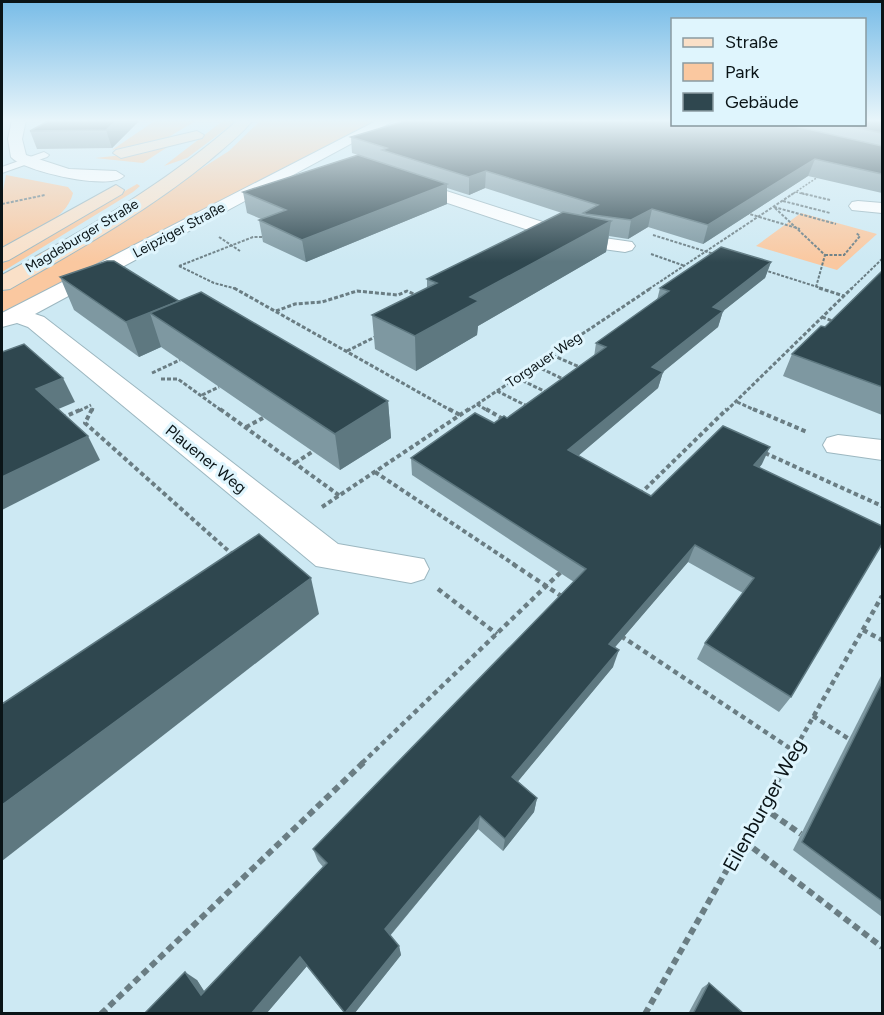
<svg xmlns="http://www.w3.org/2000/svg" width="884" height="1015" font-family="Figtree,sans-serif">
	<rect width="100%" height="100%" fill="#cde9f3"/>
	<!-- green -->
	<g fill="#fac8a0">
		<polygon points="156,120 197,120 167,138 112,150"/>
		<polygon points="224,120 238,120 187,158 164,166"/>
		<polygon points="261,120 376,120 2,313 2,292 67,254 229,151"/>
		<polygon points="169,146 143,163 95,158 133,154"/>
		<path d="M 6,175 L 68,187 L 73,193 C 66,222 26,234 2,247 L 2,196 Z"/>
		<polygon points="137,184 140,186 133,192 2,272 2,263"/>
		<polygon points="801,213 877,234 837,270 756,246"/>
	</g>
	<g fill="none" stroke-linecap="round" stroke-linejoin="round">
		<defs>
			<polygon id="lane" points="44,152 49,155 47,157 2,173 2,167"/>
			<g id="street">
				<path d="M 12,120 L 26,120 L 22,139 L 26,155 L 69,169 L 116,171 L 124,176 C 112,191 24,172 11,157 L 8,139 Z"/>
				<polygon points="378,120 395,120 35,314 44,317 338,544 424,559 429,569 424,579 411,583 316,566 28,327 17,323 2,327 2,313"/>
				<polygon points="403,177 583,235 632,242 635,246 632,250 625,252 573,245 397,186 395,182 397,178"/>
				<polygon points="858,201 882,203 882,213 852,210 849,206 852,202"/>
				<polygon points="838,435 882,440 882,460 827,452 823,445 827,438"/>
			</g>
			<g id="secondary">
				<path d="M 238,120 L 253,120 C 241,135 224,148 209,161 C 148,211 78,250 10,289 L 2,290 L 2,275 C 85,230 167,183 238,120 Z"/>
				<polygon points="197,131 204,135 202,138 121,158 113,153 116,150"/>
				<polygon points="116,185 124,190 122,194 9,260 2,262 2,248"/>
			</g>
		</defs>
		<!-- lane casing -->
		<use href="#lane" stroke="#9cb7c0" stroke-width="2"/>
		<!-- street casing -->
		<use href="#street" stroke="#9cb7c0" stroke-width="2"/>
		<!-- secondary casing -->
		<use href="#secondary" stroke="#9cb7c0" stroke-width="2"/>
		<!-- path-far5 -->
		<g stroke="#6a7d83" stroke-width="1.5" stroke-dasharray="2 1.5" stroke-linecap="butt">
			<polyline points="796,192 807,195"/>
			<polyline points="791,195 821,175"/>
		</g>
		<!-- path-far4 -->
		<g stroke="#6a7d83" stroke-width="2" stroke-dasharray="3 1.5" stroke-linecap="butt">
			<polyline points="801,193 830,200"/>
			<polyline points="783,201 830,213"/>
			<polyline points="2,204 45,195"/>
			<polyline points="774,207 836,224"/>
			<polyline points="775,208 825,255 816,287"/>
			<polyline points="746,213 800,229"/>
			<polyline points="653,235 714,254"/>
			<polyline points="219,237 240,251"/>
			<polyline points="651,254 685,266"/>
			<polyline points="825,255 844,255 860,236 856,233"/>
			<polyline points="179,266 253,237 265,237"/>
			<polyline points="179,266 214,283 237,289"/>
			<polyline points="764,270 824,289"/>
			<polyline points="649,289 794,193"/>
			<polyline points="851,289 882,259"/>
		</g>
		<!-- path-far3 -->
		<g stroke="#6a7d83" stroke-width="3" stroke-dasharray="4 2" stroke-linecap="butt">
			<polyline points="234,288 452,411"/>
			<polyline points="819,288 844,296"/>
			<polyline points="276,311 295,304 322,302 357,291 398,295 407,291 418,296"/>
			<polyline points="822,317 835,322"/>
			<polyline points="347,351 377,336"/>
			<polyline points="552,355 584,369"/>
			<polyline points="536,366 567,381"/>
			<polyline points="152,373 180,360"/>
			<polyline points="517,378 548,393"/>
			<polyline points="161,379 178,379 222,411"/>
			<polyline points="497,391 529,407"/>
			<polyline points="202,395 219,387"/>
			<polyline points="737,402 757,411"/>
			<polyline points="477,404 488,411"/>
			<polyline points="79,411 91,405"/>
			<polyline points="92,411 93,408"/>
			<polyline points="467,411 651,288"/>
			<polyline points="726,411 852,288"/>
		</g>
		<!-- path-far2 -->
		<g stroke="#6a7d83" stroke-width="4" stroke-dasharray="4.5 3" stroke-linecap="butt">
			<polyline points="92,409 85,423 233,555"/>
			<polyline points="220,409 340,496"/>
			<polyline points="449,409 460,415"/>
			<polyline points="486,409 503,419"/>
			<polyline points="753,409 807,432"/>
			<polyline points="62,418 82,409"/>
			<polyline points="246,427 263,418"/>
			<polyline points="765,453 882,506"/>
			<polyline points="295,463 312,452"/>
			<polyline points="375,472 515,565"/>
			<polyline points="640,494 727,409"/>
			<polyline points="322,507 469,409"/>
		</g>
		<!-- path-far1 -->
		<g stroke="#6a7d83" stroke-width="4.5" stroke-dasharray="5 4" stroke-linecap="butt">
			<polyline points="513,564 564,598"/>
			<polyline points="438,589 497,634"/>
			<polyline points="863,630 882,640"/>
			<polyline points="621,636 794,751"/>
			<polyline points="813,716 849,739"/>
			<polyline points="362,763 564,569"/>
			<polyline points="787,763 882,596"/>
		</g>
		<!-- path -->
		<g stroke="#6a7d83" stroke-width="6" stroke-dasharray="7 4.5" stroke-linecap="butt">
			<polyline points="762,807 801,834"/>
			<polyline points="744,841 882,947"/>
			<polyline points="101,1014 364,762"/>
			<polyline points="645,1014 788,762"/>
		</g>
		<!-- lane -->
		<use href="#lane" fill="#fff" fill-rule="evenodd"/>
		<!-- street -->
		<use href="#street" fill="#fff" fill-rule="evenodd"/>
		<!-- secondary -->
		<use href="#secondary" fill="#fae0c8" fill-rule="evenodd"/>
	</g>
	<!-- wall -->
	<g fill="#7e98a1">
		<polygon points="50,120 140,120 112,148 37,149 30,131"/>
		<polygon points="882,120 882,193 808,176 703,244 648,227 628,239 609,236 606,252 478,326 477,335 416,371 375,349 372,315 427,288 427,279 562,213 485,188 469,195 447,188 447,204 306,262 263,242 259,220 261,219 247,213 243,192 382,163 352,153 351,137 672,124 864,124"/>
		<polygon points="771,262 765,278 723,311 718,327 663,372 658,388 578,456 651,496 762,464 759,468 791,697 779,712 697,659 705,643 743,593 688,562 615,647 613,667 518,781 537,798 534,812 503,851 478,829 390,936 399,946 401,955 354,1014 345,1014 307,966 266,1014 144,1014 197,980 204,992 323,867 318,861 313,849 574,582 412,475 411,458 507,418 594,357 596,343 657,300 660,288"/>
		<polygon points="882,271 882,415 783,376 792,354 825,327"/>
		<polygon points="60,277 179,301 388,401 391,438 340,470 161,347 139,357 74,310"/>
		<polygon points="882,674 882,917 793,850"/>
		<polygon points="709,983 744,1014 688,1014 702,988"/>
	</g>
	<!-- shaded-wall -->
	<g fill="#5e7880">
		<polygon points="117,120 140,120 112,148 106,130"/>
		<polygon points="815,159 808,176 703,244 708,225"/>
		<polygon points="486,171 485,188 469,195 469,177"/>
		<polygon points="447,184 447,204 306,262 302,240"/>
		<polygon points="652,209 648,227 628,239 631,220"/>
		<polygon points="611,221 606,252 478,326 477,335 416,371 415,336 470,297"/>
		<polygon points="771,262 765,278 708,323 713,307"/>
		<polygon points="179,301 150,313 161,347 139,357 126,322"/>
		<polygon points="723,311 718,327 648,384 652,367"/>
		<polygon points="663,372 658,388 565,467 568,450"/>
		<polygon points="63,378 75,402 49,413 36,389"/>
		<polygon points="388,401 391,438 340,470 335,434"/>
		<polygon points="88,436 100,460 2,510 2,477"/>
		<polygon points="770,447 762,464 746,483 754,465"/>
		<polygon points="695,545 688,562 604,660 609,644"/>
		<polygon points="311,578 319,614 2,861 2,805"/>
		<polygon points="619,650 613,667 510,791 512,777"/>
		<polygon points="537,798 534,812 503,851 505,839"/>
		<polygon points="480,816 478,829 387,939 385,929"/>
		<polygon points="399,946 401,955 354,1014 346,1014 345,1013"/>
		<polygon points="300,957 307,966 266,1014 251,1014"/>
		<polygon points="185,972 197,980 212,1003 201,995"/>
	</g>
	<!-- building -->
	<g fill="#2f474f" stroke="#5e7880" stroke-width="1.5">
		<polygon points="50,120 117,120 106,130 30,131"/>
		<polygon points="408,120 672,120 672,124 785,124 882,146 882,174 815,159 708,225 652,209 631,220 586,214 583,213 598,205 486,171 469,177 382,150 387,148 351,137"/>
		<polygon points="864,120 882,120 882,133 838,124 864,124"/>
		<polygon points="358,155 447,184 302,240 259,220 286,210 243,192"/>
		<polygon points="563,212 611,221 470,297 479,301 415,336 372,315 437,283 427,279"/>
		<polygon points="721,247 771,262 713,307 723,311 652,367 663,372 568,450 651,496 723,426 770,447 754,465 882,526 882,544 791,697 705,643 754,578 695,545 609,644 619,650 512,777 537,798 505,839 480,816 385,929 399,946 345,1013 300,957 251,1014 144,1014 185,972 201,995 327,863 313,849 586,569 411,458 475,413 494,423 504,416 507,418 606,347 596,343 669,291 660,288"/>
		<polygon points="107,261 114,261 179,301 126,322 60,277"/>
		<polygon points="882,271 882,387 792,354 821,326 825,327"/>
		<polygon points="201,292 388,401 335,434 150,313"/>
		<polygon points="24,344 63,378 36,389 88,436 2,477 2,352"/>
		<polygon points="259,534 311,578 2,805 2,704"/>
		<polygon points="882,682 882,901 802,842"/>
		<polygon points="709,983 744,1014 693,1014"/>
	</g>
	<!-- sky -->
	<linearGradient id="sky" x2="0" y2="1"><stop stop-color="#78bce7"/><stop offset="0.46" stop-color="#e8f5fa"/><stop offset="1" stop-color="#e8f5fa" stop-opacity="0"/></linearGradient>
	<rect width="884" height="262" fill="url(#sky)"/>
	<g text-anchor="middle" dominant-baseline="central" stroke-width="6" stroke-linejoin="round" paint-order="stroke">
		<!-- far-street labels -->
		<g font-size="14" fill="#0a1417" stroke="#dff5fd">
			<text transform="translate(179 230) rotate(-28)">Leipziger Straße</text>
			<text transform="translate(82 236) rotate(-31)">Magdeburger Straße</text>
			<text transform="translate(544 360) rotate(-34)">Torgauer Weg</text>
		</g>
		<!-- street labels -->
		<g font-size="16" fill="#0a1417" stroke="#dff5fd">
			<text transform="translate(206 459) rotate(39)">Plauener Weg</text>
		</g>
		<!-- near-street labels -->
		<g font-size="20" fill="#0a1417" stroke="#dff5fd">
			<text transform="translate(764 805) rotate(-61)">Eilenburger Weg</text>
		</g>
	</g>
	<!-- border -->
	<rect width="884" height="1015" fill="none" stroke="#0a1417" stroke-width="6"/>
	<!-- legend -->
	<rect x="671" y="18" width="195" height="108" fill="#dff5fd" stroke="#8a9ba1" stroke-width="1.5"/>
	<rect x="683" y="38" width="30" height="9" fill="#fae0c8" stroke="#8a9ba1" stroke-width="1.5"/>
	<text x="725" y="48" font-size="18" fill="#0a1417">Straße</text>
	<rect x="683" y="63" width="30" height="18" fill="#fac8a0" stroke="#8a9ba1" stroke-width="1.5"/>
	<text x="725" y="78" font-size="18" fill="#0a1417">Park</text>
	<rect x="683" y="93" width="30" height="18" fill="#2f474f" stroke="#8a9ba1" stroke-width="1.5"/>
	<text x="725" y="108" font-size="18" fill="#0a1417">Gebäude</text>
</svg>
